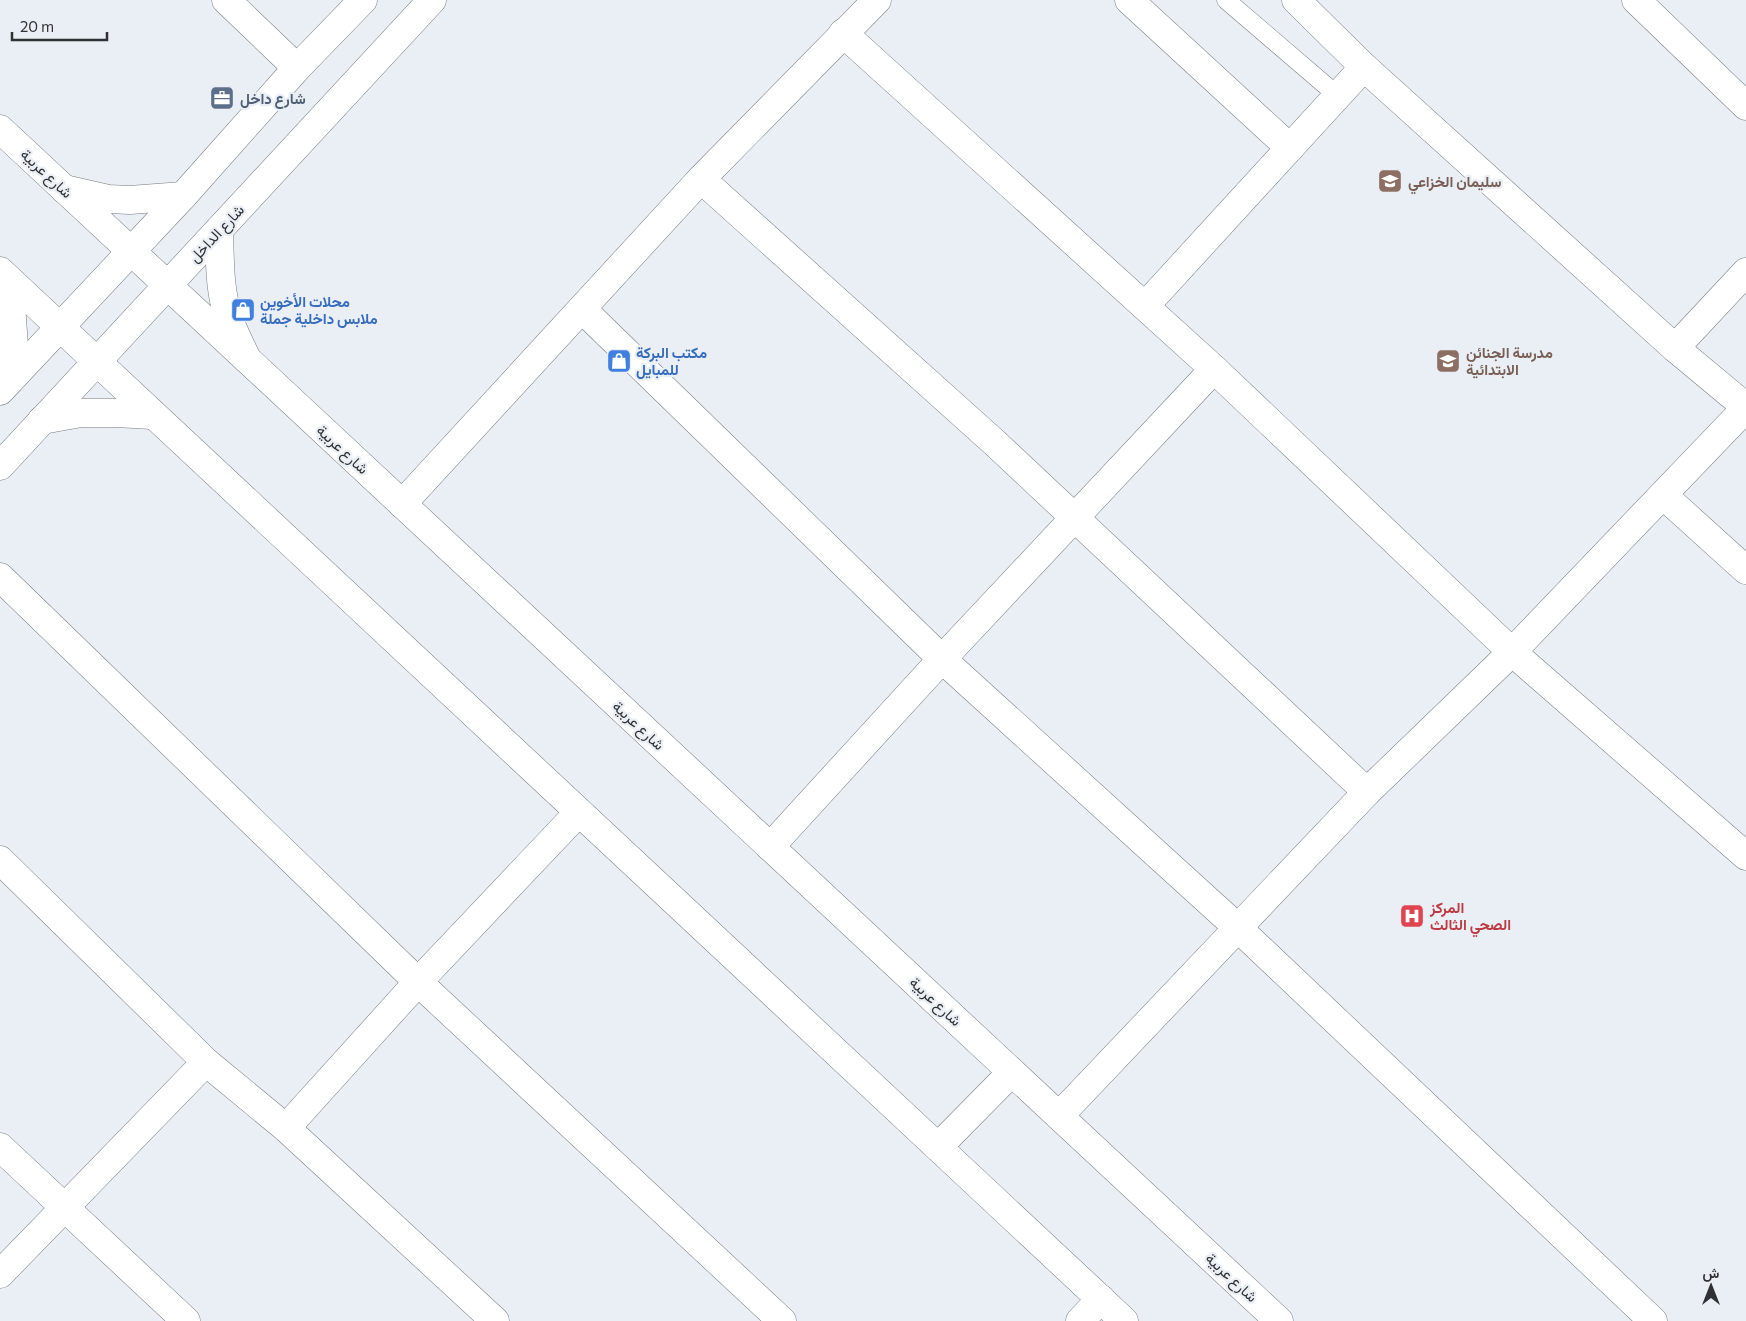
<svg xmlns="http://www.w3.org/2000/svg" width="1746" height="1321" font-family="Commissioner,Vazirmatn,sans-serif">
	<rect width="100%" height="100%" fill="#eaeff5"/>
	<g fill="none" stroke-linecap="round" stroke-linejoin="round">
		<defs>
			<polyline id="service" points="1226,0 1338,96"/>
			<g id="minor">
				<polyline points="226,0 297,68"/>
				<polyline points="1129,0 1290,148"/>
				<polyline points="1296,0 1364,67 1675,348 1746,407"/>
				<polyline points="1636,0 1746,106"/>
				<polyline points="843,33 1214,369 1512,652 1746,856"/>
				<polyline points="701,179 995,443 1367,792"/>
				<polyline points="1145,306 1364,67"/>
				<polyline points="582,309 942,659 1238,928 1653,1321"/>
				<polyline points="1675,348 1746,272"/>
				<polyline points="1663,495 1746,570"/>
				<polyline points="402,504 701,179 877,0"/>
				<polyline points="0,577 418,982 782,1321"/>
				<polyline points="770,847 942,659 1214,369"/>
				<polyline points="0,860 206,1062 286,1128 495,1321"/>
				<polyline points="1059,1116 1367,792 1512,652 1746,408"/>
				<polyline points="286,1128 418,982 579,812"/>
				<polyline points="0,1147 186,1321"/>
				<polyline points="0,1274 206,1062"/>
				<polyline points="1080,1321 1101,1299"/>
			</g>
			<g id="secondary">
				<polyline points="0,129 1279,1321"/>
				<polyline points="0,271 1124,1321"/>
				<polyline points="938,1147 1012,1072"/>
			</g>
			<g id="primary">
				<polyline points="64,189 108,199 130,200 183,196"/>
				<path d="M 219,230 C 220,259 219,291 229,319 C 234,333 241,346 247,359"/>
				<polyline points="0,274 8,284 11,305 14,346 5,385"/>
				<polyline points="0,391 183,196 297,68 363,0"/>
				<polyline points="42,420 81,413 116,413 152,415"/>
				<polyline points="0,466 432,0"/>
			</g>
		</defs>
		<!-- service casing -->
		<use href="#service" stroke="#787c82" stroke-width="19"/>
		<!-- minor casing -->
		<use href="#minor" stroke="#787c82" stroke-width="29"/>
		<!-- secondary casing -->
		<use href="#secondary" stroke="#787c82" stroke-width="29"/>
		<!-- primary casing -->
		<use href="#primary" stroke="#787c82" stroke-width="29"/>
		<!-- service -->
		<use href="#service" stroke="#fff" stroke-width="18"/>
		<!-- minor -->
		<use href="#minor" stroke="#fff" stroke-width="28"/>
		<!-- secondary -->
		<use href="#secondary" stroke="#fff" stroke-width="28"/>
		<!-- primary -->
		<use href="#primary" stroke="#fff" stroke-width="28"/>
	</g>
	<!-- icons -->
	<defs>
		<symbol id="office-square" viewBox="-11 -11 22 22"><rect x="-9" y="-9" width="18" height="18" rx="4" fill="#5c6f8a" stroke="#eaeff5"/><path d="M-6-3h4V-5.5h4V-3h4V5H-6ZM-1-4.5V-3h2v-1.5ZM-6 0V1H6V0Z" fill="#fff"/></symbol>
		<symbol id="school-square" viewBox="-11 -11 22 22"><rect x="-9" y="-9" width="18" height="18" rx="4" fill="#8d6e63" stroke="#eaeff5"/><path d="M0-5L7-2L0 1L-7-2ZM-4 1L0 2.5L4 1V4Q0 6-4 4Z" fill="#fff"/></symbol>
		<symbol id="shop-square" viewBox="-11 -11 22 22"><rect x="-9" y="-9" width="18" height="18" rx="4" fill="#3f7fe0" stroke="#eaeff5"/><path d="M-5-2.5h2.3a2.7 3.5 0 0 1 5.4 0H5L5.5 6h-11ZM-1.5-2.5h3a1.5 2.3 0 0 0-3 0Z" fill="#fff"/></symbol>
		<symbol id="hospital-square" viewBox="-11 -11 22 22"><rect x="-9" y="-9" width="18" height="18" rx="4" fill="#e0444e" stroke="#eaeff5"/><path d="M-5-5h3v3.5h4V-5h3V5h-3V1.5h-4V5h-3Z" fill="#fff"/></symbol>
	</defs>
	<g fill-rule="evenodd">
		<use href="#office-square" x="208" y="84" width="28" height="28"/>
		<use href="#school-square" x="1376" y="167" width="28" height="28"/>
		<use href="#shop-square" x="229" y="296" width="28" height="28"/>
		<use href="#shop-square" x="605" y="347" width="28" height="28"/>
		<use href="#school-square" x="1434" y="347" width="28" height="28"/>
		<use href="#hospital-square" x="1398" y="902" width="28" height="28"/>
	</g>
	<g text-anchor="middle" dominant-baseline="central" stroke-width="4.5" stroke-linejoin="round" paint-order="stroke">
		<!-- service labels -->
		<g font-size="15" font-weight="bold" fill="#4e5e75" stroke="#eaeff5" text-anchor="start">
			<text x="240" y="98">شارع داخل</text>
		</g>
		<!-- street labels -->
		<g font-size="15" fill="#2f3134" stroke="#eaeff5">
			<text transform="translate(47 173) rotate(43)">شارع عربية</text>
			<text transform="translate(216 233) rotate(-47)">شارع الداخل</text>
			<text transform="translate(343 449) rotate(43)">شارع عربية</text>
			<text transform="translate(639 725) rotate(43)">شارع عربية</text>
			<text transform="translate(936 1001) rotate(43)">شارع عربية</text>
			<text transform="translate(1232 1277) rotate(43)">شارع عربية</text>
		</g>
		<!-- education labels -->
		<g font-size="15" font-weight="bold" fill="#785e54" stroke="#eaeff5" text-anchor="start">
			<text x="1408" y="181">سليمان الخزاعي</text>
			<text x="1466" y="352">مدرسة الجنائن<tspan x="1466" dy="17">الابتدائية</tspan></text>
		</g>
		<!-- shop labels -->
		<g font-size="15" font-weight="bold" fill="#366cbe" stroke="#eaeff5" text-anchor="start">
			<text x="260" y="301">محلات الأخوين<tspan x="260" dy="17">ملابس داخلية جملة</tspan></text>
			<text x="636" y="352">مكتب البركة<tspan x="636" dy="17">للمبايل</tspan></text>
		</g>
		<!-- health labels -->
		<g font-size="15" font-weight="bold" fill="#be3a42" stroke="#eaeff5" text-anchor="start">
			<text x="1430" y="907">المركز<tspan x="1430" dy="17">الصحي الثالث</tspan></text>
		</g>
	</g>
	<!-- north arrow -->
	<g transform="translate(1711 1286)" stroke="#eaeff5" stroke-width="4" paint-order="stroke">
	<path d="M0-4L9 19L0 12L-9 19Z" fill="#2f3134"/>
	<text y="-8" font-size="14" font-weight="bold" text-anchor="middle" fill="#2f3134">ش</text>
	</g>
	<!-- scale -->
	<path d="M12 32v8h95v-8" fill="none" stroke="#2f3134" stroke-width="2.5"/>
	<text x="20" y="32" font-size="15" fill="#2f3134" stroke="#eaeff5" stroke-width="4" paint-order="stroke">20 m</text>
</svg>
